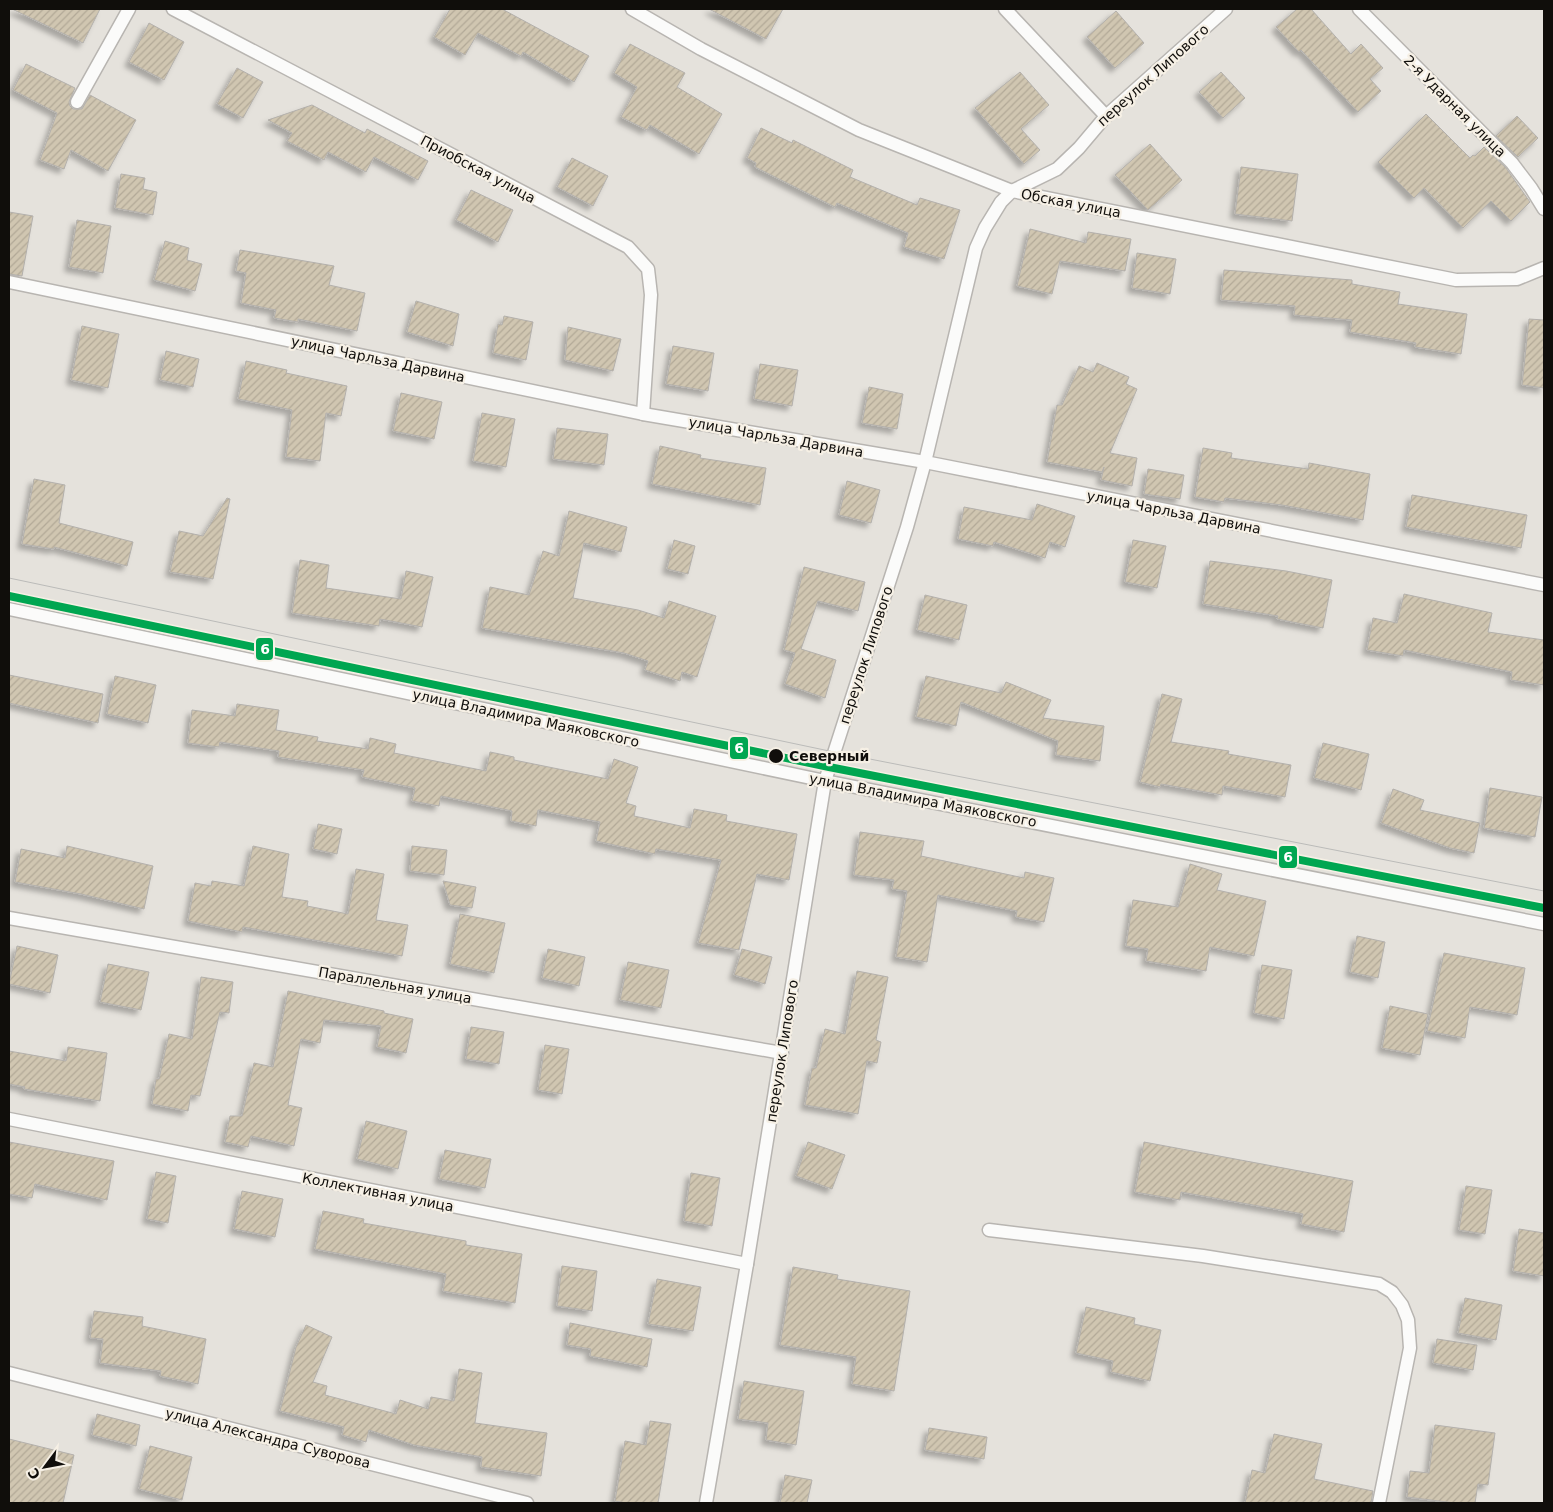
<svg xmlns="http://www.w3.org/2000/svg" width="1553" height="1512" font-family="'DejaVu Sans',sans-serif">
	<defs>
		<pattern id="building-hatch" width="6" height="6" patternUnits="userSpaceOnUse" patternTransform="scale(1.25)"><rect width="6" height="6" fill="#d0c6b1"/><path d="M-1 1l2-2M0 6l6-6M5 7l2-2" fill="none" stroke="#b2a997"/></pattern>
		<filter id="shadow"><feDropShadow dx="-4.5" dy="4.5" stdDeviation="2.5" flood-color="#0004"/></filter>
	</defs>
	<rect width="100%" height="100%" fill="#e5e2dc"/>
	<!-- building -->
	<g fill="url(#building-hatch)" stroke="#b3b0ac" filter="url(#shadow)">
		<polygon points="12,9 100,9 83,43"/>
		<polygon points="450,9 502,9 589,56 574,82 523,52 521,56 478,33 465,55 434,37"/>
		<polygon points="709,9 783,9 766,39"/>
		<polygon points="1297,9 1311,9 1351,54 1361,44 1383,68 1370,79 1381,91 1358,112 1301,50 1299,52 1276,27"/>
		<polygon points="1116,11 1144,43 1115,68 1087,37"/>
		<polygon points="149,23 184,42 164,80 129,62"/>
		<polygon points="630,44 685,73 677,87 722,114 699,154 650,125 647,130 621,117 637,87 614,73"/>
		<polygon points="26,64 75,88 69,102 70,106 73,109 82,109 90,95 136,120 108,171 71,150 64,169 40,160 57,113 13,90"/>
		<polygon points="237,68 263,82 243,118 217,104"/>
		<polygon points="1020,72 1049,105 1021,129 1040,150 1024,164 975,108"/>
		<polygon points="1221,72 1245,98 1223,118 1199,92"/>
		<polygon points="312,105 365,133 367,129 428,161 418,180 374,157 366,172 328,152 324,160 287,141 292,133 268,120"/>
		<polygon points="1426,114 1470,158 1473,155 1475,156 1484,147 1506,168 1530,202 1511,221 1491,201 1463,228 1424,188 1414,198 1378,162"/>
		<polygon points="1517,116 1538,138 1518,157 1496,136"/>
		<polygon points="761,128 792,143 793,140 853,170 850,177 917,205 920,198 960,210 944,259 904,247 908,233 837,203 835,207 755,167 756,163 747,158"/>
		<polygon points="1150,144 1182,180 1148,210 1115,175"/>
		<polygon points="572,158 608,176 593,206 557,187"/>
		<polygon points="1241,167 1298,174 1292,221 1235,214"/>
		<polygon points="121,174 145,178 143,189 157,192 153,215 115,208"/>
		<polygon points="471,190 513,210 498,242 456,220"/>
		<polygon points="9,212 33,216 22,276 9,274"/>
		<polygon points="77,220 111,226 103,273 69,267"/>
		<polygon points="1030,229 1086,243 1088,232 1131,239 1125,271 1060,261 1052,294 1017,286"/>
		<polygon points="165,241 189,248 187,260 202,264 195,291 154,280"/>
		<polygon points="240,250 334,266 329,285 365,293 357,331 298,319 298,322 274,318 276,310 241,303 246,273 236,271"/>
		<polygon points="1137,253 1176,259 1170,294 1132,288"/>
		<polygon points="1224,270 1352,280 1352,284 1400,292 1398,304 1467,314 1461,354 1415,347 1416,343 1350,332 1352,320 1294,315 1295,306 1221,300"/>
		<polygon points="416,301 459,314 453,346 407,332"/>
		<polygon points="504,316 533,322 526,360 493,353 498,324 502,325"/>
		<polygon points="1529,319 1544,320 1544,388 1522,385"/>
		<polygon points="82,326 119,334 108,388 71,380"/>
		<polygon points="568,327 621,339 613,371 565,360"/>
		<polygon points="673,346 714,353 708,391 666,384"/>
		<polygon points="166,351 199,359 193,387 160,380"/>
		<polygon points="246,361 287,370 286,373 347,386 341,416 326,413 320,461 286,457 292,410 238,399"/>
		<polygon points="1097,363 1129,377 1126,384 1137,389 1110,453 1137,458 1132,486 1101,480 1104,467 1102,472 1047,462 1057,405 1062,405 1079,366 1093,372"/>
		<polygon points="760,364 798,370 792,406 754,399"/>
		<polygon points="869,387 903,394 897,429 862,423"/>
		<polygon points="401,393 442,402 434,439 393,431"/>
		<polygon points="482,413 515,419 506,467 473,461"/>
		<polygon points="557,428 608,434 604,465 553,459"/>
		<polygon points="660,446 701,455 700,458 766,468 760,505 652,484"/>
		<polygon points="1203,448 1232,453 1231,458 1308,469 1309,463 1370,474 1363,520 1282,505 1225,498 1224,502 1195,497"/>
		<polygon points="1148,469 1184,475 1180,499 1144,494"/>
		<polygon points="34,479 65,485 59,523 133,542 127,566 54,547 54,549 22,544"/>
		<polygon points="847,481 880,490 871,523 839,515"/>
		<polygon points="1412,495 1527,515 1521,548 1406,527"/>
		<polygon points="227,498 230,499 213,579 170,572 179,531 203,536"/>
		<polygon points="1037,504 1075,516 1065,547 1050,542 1045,558 994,542 993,546 958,539 964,507 1032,520"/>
		<polygon points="569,511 627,527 621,552 584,543 573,598 638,610 664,618 669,601 716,616 697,677 682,672 680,681 645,670 648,661 624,653 482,628 490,587 529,595 543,551 559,556"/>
		<polygon points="674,540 695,546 688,574 667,569"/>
		<polygon points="1133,540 1166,546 1157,588 1125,582"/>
		<polygon points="300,560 329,565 326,588 401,599 406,571 433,577 422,627 380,619 379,626 292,613"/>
		<polygon points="1210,561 1286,571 1332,580 1323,628 1277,619 1278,616 1203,604"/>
		<polygon points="804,567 865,582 858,611 818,601 801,649 836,660 825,698 785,684 795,653 784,650"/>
		<polygon points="1404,594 1492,613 1488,632 1544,640 1544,685 1511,680 1512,672 1404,650 1403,656 1367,650 1373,618 1397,623"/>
		<polygon points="925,595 967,605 959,640 917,630"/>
		<polygon points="9,675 103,694 98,723 9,703"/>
		<polygon points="115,676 156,685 148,723 107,714"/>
		<polygon points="926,676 1001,693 1006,682 1051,700 1043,718 1104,726 1100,761 1056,755 1058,741 961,702 956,726 916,717"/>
		<polygon points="1162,694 1182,699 1171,742 1229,751 1228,754 1291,765 1285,797 1223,786 1222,795 1161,784 1160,787 1140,782"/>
		<polygon points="237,704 279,710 276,730 318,737 317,741 368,749 370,738 396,744 394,753 486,771 490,752 514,757 514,760 608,779 614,759 638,767 626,803 636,806 634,816 690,828 694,809 727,815 726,821 797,834 789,880 757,874 739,950 698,943 721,860 656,849 655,854 596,841 600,822 538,810 536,826 511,821 512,811 441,796 439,806 412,801 415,788 362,777 364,770 278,757 279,751 220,742 219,747 188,743 192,710 235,716"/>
		<polygon points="1323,743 1369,754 1361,790 1314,778"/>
		<polygon points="1490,788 1542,797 1535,837 1484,828"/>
		<polygon points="1393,789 1424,800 1420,810 1480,823 1474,853 1450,848 1381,823"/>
		<polygon points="318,824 342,829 337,854 313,849"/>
		<polygon points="860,832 924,841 921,856 1024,878 1025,872 1054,878 1044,922 1016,917 1017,911 938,895 927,962 896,957 907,891 892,889 894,880 854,875"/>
		<polygon points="67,846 153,866 144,909 81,894 15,882 21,849 65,858"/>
		<polygon points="253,846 289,854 282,897 308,901 307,906 348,914 356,869 384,874 376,920 408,925 402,956 243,927 242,932 188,921 195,883 211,886 212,881 244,886"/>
		<polygon points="412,846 447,850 444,875 410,871"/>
		<polygon points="1190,864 1222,874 1217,890 1266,901 1254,956 1210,947 1206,971 1146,961 1148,949 1126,946 1133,900 1178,907"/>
		<polygon points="443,881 476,887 472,908 450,905"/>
		<polygon points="460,914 505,923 494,973 450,964"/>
		<polygon points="1357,936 1385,942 1378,978 1350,972"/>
		<polygon points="17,946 58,955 50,993 9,984"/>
		<polygon points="548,949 585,957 579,986 542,978"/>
		<polygon points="742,949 772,957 765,984 734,975"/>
		<polygon points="1444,953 1525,968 1517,1015 1470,1007 1465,1038 1427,1031"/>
		<polygon points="628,962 669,970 661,1008 620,1000"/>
		<polygon points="108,964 149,972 141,1010 100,1002"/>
		<polygon points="1262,965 1292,970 1284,1019 1254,1013"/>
		<polygon points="857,971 888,977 876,1040 881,1042 877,1063 867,1061 858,1114 805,1105 812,1068 816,1068 825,1029 845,1034"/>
		<polygon points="201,977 233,982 229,1013 220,1012 200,1096 191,1095 188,1111 152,1104 156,1079 159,1079 169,1034 192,1039"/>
		<polygon points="288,991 384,1011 384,1013 413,1019 406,1053 377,1047 381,1026 324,1020 320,1043 301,1039 288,1105 302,1108 294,1146 251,1136 248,1147 225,1142 230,1116 242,1116 254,1063 273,1067"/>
		<polygon points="1390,1006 1428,1014 1420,1055 1382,1048"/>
		<polygon points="471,1027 504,1032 499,1064 466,1059"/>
		<polygon points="545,1045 569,1049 562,1094 538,1090"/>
		<polygon points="68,1047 107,1053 100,1101 24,1089 25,1087 9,1084 9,1051 66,1061"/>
		<polygon points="366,1121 407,1131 398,1169 357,1159"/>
		<polygon points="9,1142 114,1161 107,1200 35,1184 32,1198 9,1194"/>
		<polygon points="808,1142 845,1155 832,1189 796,1176"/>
		<polygon points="1144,1142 1353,1181 1344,1232 1301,1224 1303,1214 1181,1192 1180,1200 1135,1192"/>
		<polygon points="445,1150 491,1159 485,1188 439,1179"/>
		<polygon points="156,1172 176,1176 168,1223 147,1219"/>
		<polygon points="691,1173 720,1178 712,1226 684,1221"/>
		<polygon points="1466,1186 1492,1190 1485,1234 1459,1230"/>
		<polygon points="242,1191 283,1199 275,1237 234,1229"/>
		<polygon points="323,1211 364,1219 363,1223 466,1241 466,1245 522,1254 515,1303 443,1291 446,1274 315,1249"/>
		<polygon points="1519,1229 1544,1233 1544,1276 1513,1271"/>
		<polygon points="562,1266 597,1271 592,1311 557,1306"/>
		<polygon points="793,1267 838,1275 837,1279 910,1291 894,1391 852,1384 856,1357 780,1345"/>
		<polygon points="657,1279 701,1287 693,1331 648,1324"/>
		<polygon points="1465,1298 1502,1305 1496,1340 1458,1333"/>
		<polygon points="1086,1307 1135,1318 1134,1324 1161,1330 1150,1381 1111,1372 1113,1361 1076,1353"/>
		<polygon points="94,1311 143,1317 142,1326 206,1339 198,1384 160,1376 161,1371 100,1363 103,1339 90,1338"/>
		<polygon points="570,1323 652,1339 647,1367 590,1356 591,1349 567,1345"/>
		<polygon points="306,1325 332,1337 313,1382 327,1386 325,1395 396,1414 400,1400 428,1409 431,1397 454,1401 459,1369 482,1373 475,1423 547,1433 541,1476 481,1467 482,1457 414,1445 369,1430 366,1442 342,1435 344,1427 280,1411 296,1347"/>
		<polygon points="1437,1339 1477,1345 1473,1370 1433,1363"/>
		<polygon points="744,1381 804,1391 796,1445 766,1440 768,1423 738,1419"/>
		<polygon points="97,1414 140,1425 136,1446 92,1435"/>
		<polygon points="650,1421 671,1424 658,1503 626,1503 615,1501 625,1441 646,1445"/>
		<polygon points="1435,1425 1495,1433 1488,1485 1478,1484 1475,1503 1455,1503 1407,1497 1410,1471 1429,1473"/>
		<polygon points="929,1428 987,1437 984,1459 925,1450"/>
		<polygon points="1274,1434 1322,1444 1314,1479 1373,1491 1371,1503 1245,1503 1252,1470 1265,1473"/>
		<polygon points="9,1439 74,1455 63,1503 9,1503"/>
		<polygon points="150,1446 192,1457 182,1500 139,1489"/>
		<polygon points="785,1475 812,1480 807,1503 780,1503"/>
	</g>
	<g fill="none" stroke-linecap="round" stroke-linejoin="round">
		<defs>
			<g id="lane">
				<polyline points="173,9 628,247 648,269 651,295 643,414"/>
				<polyline points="632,9 701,49 859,130 1012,191 1456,280 1517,279 1544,268"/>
				<polyline points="1005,9 1106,116"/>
				<polyline points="1359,9 1512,163 1531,188 1544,209"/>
				<polyline points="77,102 129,9"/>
				<polyline points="9,282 643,414 925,462 1544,585"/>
				<polyline points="9,609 825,781 1544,924"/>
				<polyline points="9,918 782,1053"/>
				<polyline points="9,1119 747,1264"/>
				<polyline points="989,1230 1203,1256 1379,1284 1392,1292 1402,1305 1408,1320 1410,1348 1379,1503"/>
				<polyline points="9,1373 527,1503"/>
				<polyline points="706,1503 747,1264 825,781 907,527 925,462 976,248 985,228 1001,202 1012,191 1057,169 1079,148 1106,116 1226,9"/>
			</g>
		</defs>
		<!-- lane casing -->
		<use href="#lane" stroke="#b8b5b1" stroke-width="15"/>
		<!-- lane -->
		<use href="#lane" stroke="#fbfbfa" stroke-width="12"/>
		<!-- tram -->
		<polyline stroke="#bbbbb9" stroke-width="1" points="9,578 834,752 1544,891"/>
		<defs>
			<polyline id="tram-1" points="9,596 829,767 1544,908"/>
		</defs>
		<!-- tram-1 casing -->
		<use href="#tram-1" stroke="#f6f0e5" stroke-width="11"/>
		<!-- tram-1 -->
		<use href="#tram-1" stroke="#00a651" stroke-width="8"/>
	</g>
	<!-- markers -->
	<circle fill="#100e0b" stroke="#f6f0e5" stroke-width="2" cx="776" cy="756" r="8"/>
	<g text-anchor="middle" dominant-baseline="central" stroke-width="4.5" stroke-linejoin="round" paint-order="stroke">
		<!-- street labels -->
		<g font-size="14" fill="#100e0b" stroke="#f6f0e5">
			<text transform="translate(1153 75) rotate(-42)">переулок Липового</text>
			<text transform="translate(1455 106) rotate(45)">2-я Ударная улица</text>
			<text transform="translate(478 169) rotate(28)">Приобская улица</text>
			<text transform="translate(1071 203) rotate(11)">Обская улица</text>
			<text transform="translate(378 359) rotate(12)">улица Чарльза Дарвина</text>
			<text transform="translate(776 437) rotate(10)">улица Чарльза Дарвина</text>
			<text transform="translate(1174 512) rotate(11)">улица Чарльза Дарвина</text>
			<text transform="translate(866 655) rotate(-72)">переулок Липового</text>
			<text transform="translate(526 718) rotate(12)">улица Владимира Маяковского</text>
			<text transform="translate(923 800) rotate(11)">улица Владимира Маяковского</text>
			<text transform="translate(395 985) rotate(10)">Параллельная улица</text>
			<text transform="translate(782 1051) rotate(-81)">переулок Липового</text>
			<text transform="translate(378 1192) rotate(11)">Коллективная улица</text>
			<text transform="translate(268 1438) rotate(14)">улица Александра Суворова</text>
		</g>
		<!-- stop labels -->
		<g font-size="14" font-weight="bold" fill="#100e0b" stroke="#f6f0e5" text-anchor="start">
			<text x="789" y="756">Северный</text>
		</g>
	</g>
	<g stroke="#f6f0e5" stroke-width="2">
		<rect x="255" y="637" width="19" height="24" rx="5" fill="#00a651"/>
		<rect x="729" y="736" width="20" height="24" rx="5" fill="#00a651"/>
		<rect x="1278" y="845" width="20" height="24" rx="5" fill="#00a651"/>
	</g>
	<g font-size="14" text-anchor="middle" font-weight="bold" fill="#fff">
		<text x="265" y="654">6</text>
		<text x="739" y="753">6</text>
		<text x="1288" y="862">6</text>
	</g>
	<!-- border -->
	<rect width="1553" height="1512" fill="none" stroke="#100e0b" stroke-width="20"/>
	<!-- north arrow -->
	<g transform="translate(45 1467) rotate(238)" stroke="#f6f0e5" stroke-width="4" paint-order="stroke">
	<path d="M0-4L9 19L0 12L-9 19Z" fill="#100e0b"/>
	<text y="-8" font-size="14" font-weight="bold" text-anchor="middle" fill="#100e0b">С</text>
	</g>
</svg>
